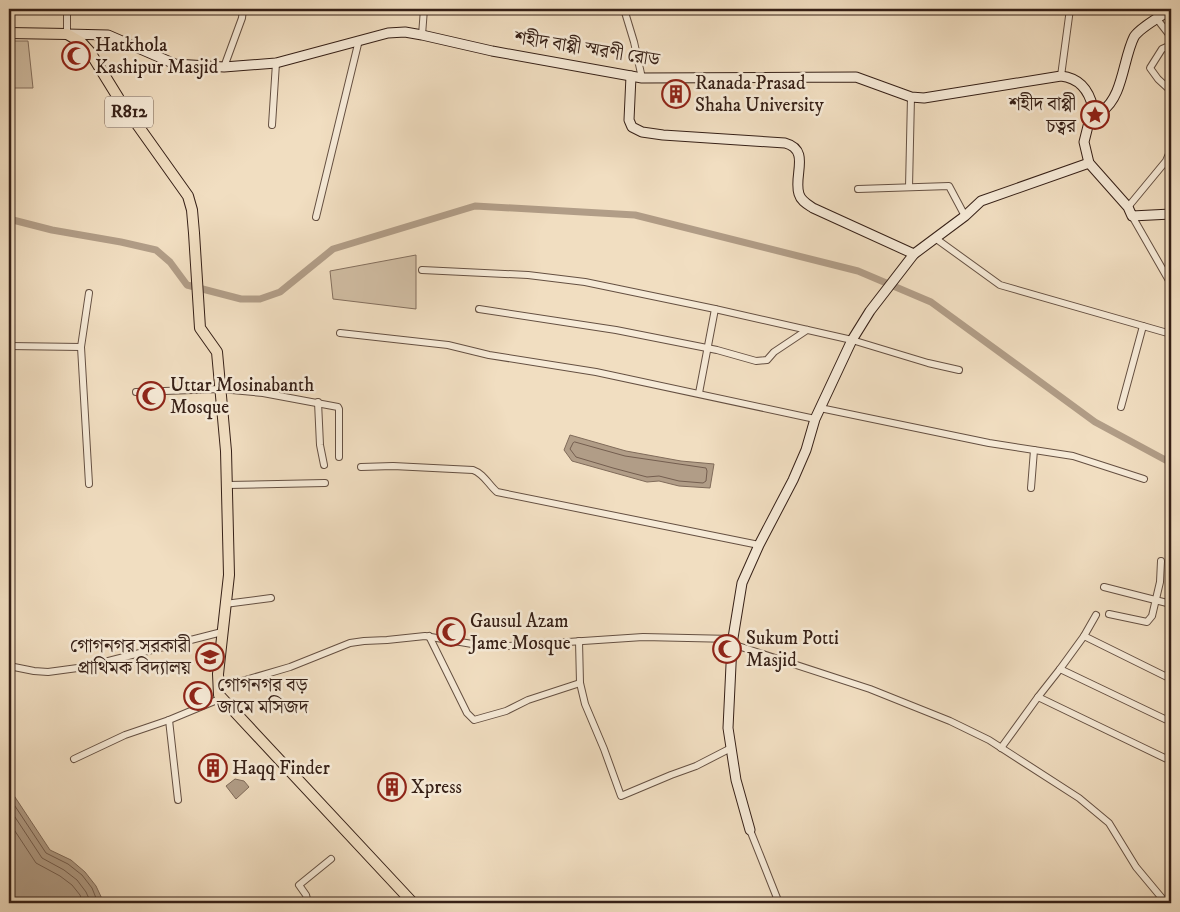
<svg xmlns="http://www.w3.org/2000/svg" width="1180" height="912" font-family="'IM FELL DW Pica','Noto Serif Bengali',serif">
	<rect width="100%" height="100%" fill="#f1dec1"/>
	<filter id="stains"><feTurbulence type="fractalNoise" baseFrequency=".004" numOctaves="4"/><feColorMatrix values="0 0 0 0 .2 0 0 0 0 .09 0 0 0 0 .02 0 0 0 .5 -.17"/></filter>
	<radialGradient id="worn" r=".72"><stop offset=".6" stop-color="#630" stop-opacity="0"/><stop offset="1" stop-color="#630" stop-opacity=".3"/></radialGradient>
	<!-- green -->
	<g fill="#d1bea4" stroke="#846f5e">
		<polygon points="9,41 28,41 33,88 9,88"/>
		<polygon points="416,255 416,309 333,299 330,271"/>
	</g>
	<!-- water -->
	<g fill="#b19d87" stroke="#806b5a">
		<polygon points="570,435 626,451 681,461 714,464 710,488 679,486 659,481 647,482 572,461 564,450"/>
		<polygon points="235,779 244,781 249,787 236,799 226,786"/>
		<polygon points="9,788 50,850 71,860 85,872 96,886 104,903 9,903"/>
	</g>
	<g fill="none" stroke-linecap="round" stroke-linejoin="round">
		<!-- shore -->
		<g stroke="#745e4f" stroke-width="1">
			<polygon points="575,442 625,456 706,468 707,471 706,481 703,483 679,481 659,476 647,477 613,468 576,457 570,449 573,443"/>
			<polyline points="9,797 46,853 68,864 82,875 92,888 98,903"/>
			<polyline points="9,808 42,858 64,870 77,880 86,892 91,903"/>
			<polyline points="9,822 36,863 60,876 72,885 80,895 83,903"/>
		</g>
		<!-- canal -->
		<polyline stroke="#b19d87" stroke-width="7" points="9,219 52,230 121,242 156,250 170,262 187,285 241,299 260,299 280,292 333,249 475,206 635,215 858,271 931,302 1095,422 1171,463"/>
		<defs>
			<g id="street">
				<polyline points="624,9 634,42 642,78"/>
				<polyline points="1157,19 1171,37"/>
				<polyline points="67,34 67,9"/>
				<polyline points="422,35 424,9"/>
				<polyline points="1171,45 1162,49 1150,68 1158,79 1171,91 1169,115 1171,129"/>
				<polyline points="224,67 242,18 243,9"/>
				<polyline points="1061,76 1070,9 1066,9"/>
				<polyline points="272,125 276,63"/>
				<polyline points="909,187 911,97"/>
				<polyline points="858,189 949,186 965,216"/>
				<polyline points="1128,207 1166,161 1171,149"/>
				<polyline points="1132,216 1171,284"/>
				<polyline points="316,217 359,40"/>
				<polyline points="935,238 1000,285 1171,334"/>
				<polyline points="422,270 528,275 585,282 715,309 852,340 928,363 959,370"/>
				<polyline points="479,309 616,330 717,350 756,361 767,360 774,352 807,330"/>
				<polyline points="340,333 448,345 489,355 596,372 815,419"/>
				<polyline points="9,346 81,347 89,293"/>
				<polyline points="81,347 89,484"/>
				<polyline points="136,392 221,389 263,393 338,407 339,409 339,457"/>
				<polyline points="699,393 715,309"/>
				<polyline points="318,402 320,445 324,465"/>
				<polyline points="1121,407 1143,326"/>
				<polyline points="820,408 989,443 1073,456 1144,479"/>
				<path d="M 361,467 L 393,466 L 473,470 C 484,474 488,484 497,492 L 759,545"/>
				<polyline points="227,485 325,483"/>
				<polyline points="1031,488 1034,450"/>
				<polyline points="1104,587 1171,604"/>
				<polyline points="225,604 271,598"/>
				<polyline points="1109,614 1147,622 1152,616 1160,582 1161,561"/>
				<polyline points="1096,615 1084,636 1171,679"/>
				<polyline points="429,636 467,713 474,720 506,711 528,700 580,683"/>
				<polyline points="579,641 580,683 585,704 604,749 621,796 671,775 696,766 731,748"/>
				<polyline points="732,644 870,689 950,721 989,740 1079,798 1109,823 1136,867 1166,903"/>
				<polyline points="9,666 34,671 48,672 85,667 222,632"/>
				<polyline points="1060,669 1084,636"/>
				<polyline points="218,688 290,667 350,643 364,641 387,640 425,636 478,645 508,646 643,637 733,639"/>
				<polyline points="1038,697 1060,669 1171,722"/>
				<polyline points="169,720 178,800"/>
				<polyline points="1001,748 1038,697 1171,761"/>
				<polyline points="74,759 125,735 169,720 222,698"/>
				<polyline points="750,830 779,903"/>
				<polyline points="308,903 306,895 299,885 331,859"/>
			</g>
			<g id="secondary">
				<path d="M 67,34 L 108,35 L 175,64 L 224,67 L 276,63 L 388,33 L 405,32 L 422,35 L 492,51 L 642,78 L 856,77 L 911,97 L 924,98 L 1061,76 C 1079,78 1089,90 1093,108"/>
				<path d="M 631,76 L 629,120 L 632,127 L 642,132 L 663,135 L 785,143 C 811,150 793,176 799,194 C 801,201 807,204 813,208 L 914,254"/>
				<circle cx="1096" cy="115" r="8"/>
				<path d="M 1102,111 C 1123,97 1123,59 1134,37 C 1139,28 1162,16 1171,9"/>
				<polyline points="1091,121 1088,126 1084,142 1089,163 1128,207 1132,216 1171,214"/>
				<polyline points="750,830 736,780 728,728 732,644 742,583 759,545 793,480 806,450 815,419 852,340 870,311 914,254 965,216 981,201 1089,163"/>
			</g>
			<polyline id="primary" points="9,33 67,34 81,42 90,52 119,99 188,196 192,210 194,233 200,328 217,352 226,451 229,575 218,674 219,695 413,903"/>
		</defs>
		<!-- street casing -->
		<use href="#street" stroke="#655042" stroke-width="8"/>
		<!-- secondary casing -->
		<use href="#secondary" stroke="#362017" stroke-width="11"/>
		<!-- primary casing -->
		<use href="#primary" stroke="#362017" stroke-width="12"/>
		<!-- street -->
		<use href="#street" stroke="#f6ead7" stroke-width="6"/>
		<!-- secondary -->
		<use href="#secondary" stroke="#f6ead7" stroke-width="9"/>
		<!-- primary -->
		<use href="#primary" stroke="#f1dec1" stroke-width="10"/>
	</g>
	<!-- icons -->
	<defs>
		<symbol id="mosque-ring" viewBox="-11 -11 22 22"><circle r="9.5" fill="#f6ead7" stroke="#8f2418" stroke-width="1.5"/><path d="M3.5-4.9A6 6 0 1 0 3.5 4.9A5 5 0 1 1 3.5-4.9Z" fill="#8f2418"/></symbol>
		<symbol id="building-ring" viewBox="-11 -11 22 22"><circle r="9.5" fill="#f6ead7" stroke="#8f2418" stroke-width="1.5"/><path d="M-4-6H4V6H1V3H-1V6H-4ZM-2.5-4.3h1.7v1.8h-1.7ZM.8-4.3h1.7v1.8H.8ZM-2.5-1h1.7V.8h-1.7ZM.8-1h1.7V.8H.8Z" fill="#8f2418"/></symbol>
		<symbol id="sight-ring" viewBox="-11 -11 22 22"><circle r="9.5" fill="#f6ead7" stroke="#8f2418" stroke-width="1.5"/><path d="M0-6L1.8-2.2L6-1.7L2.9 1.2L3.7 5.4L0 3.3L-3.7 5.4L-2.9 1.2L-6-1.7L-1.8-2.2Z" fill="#8f2418"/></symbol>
		<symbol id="school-ring" viewBox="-11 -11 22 22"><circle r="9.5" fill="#f6ead7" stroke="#8f2418" stroke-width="1.5"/><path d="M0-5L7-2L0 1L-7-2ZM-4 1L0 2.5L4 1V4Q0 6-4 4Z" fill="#8f2418"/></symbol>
	</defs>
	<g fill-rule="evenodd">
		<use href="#mosque-ring" x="60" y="40" width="32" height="32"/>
		<use href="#building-ring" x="660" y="78" width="32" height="32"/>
		<use href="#sight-ring" x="1079" y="99" width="32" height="32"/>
		<use href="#mosque-ring" x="135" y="380" width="32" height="32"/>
		<use href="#mosque-ring" x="435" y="616" width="32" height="32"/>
		<use href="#mosque-ring" x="711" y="633" width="32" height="32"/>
		<use href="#school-ring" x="194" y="641" width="32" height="32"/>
		<use href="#mosque-ring" x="182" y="680" width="32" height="32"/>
		<use href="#building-ring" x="197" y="752" width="32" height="32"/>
		<use href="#building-ring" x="376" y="771" width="32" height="32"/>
	</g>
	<g text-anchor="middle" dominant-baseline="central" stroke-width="5" stroke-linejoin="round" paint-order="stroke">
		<!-- shield labels -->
		<rect fill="#f6ead7" stroke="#705d51" stroke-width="1" x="105" y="96.5" width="48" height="31" rx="4"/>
		<g font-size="18" font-weight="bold" fill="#362017">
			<text x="129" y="112">R812</text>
		</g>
		<!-- poi labels -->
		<g font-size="19" fill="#362017" stroke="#f6ead7" text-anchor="start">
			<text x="95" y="45">Hatkhola<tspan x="95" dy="22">Kashipur Masjid</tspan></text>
			<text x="695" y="83">Ranada Prasad<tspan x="695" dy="22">Shaha University</tspan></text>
			<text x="1076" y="104" text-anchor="end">শহীদ বাপ্পী<tspan x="1076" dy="22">চত্বর</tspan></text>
			<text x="170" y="385">Uttar Mosinabanth<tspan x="170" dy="22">Mosque</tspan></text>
			<text x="470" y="621">Gausul Azam<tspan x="470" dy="22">Jame Mosque</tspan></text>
			<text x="746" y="638">Sukum Potti<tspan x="746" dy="22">Masjid</tspan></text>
			<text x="191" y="646" text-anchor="end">গোগনগর সরকারী<tspan x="191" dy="22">প্রাথিমক বিদ্যালয়</tspan></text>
			<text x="217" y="685">গোগনগর বড়<tspan x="217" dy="22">জামে মসিজদ</tspan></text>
			<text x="232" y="768">Haqq Finder</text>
			<text x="411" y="787">Xpress</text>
		</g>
		<!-- street labels -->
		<g font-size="19" fill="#362017" stroke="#f6ead7">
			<text transform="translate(587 49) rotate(9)">শহীদ বাপ্পী স্মরণী রোড</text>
		</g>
	</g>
	<!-- margin -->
	<rect width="1180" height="912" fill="none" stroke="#f1dec1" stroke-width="30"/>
	<rect x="10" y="10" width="1160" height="892" fill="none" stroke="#362017" stroke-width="2.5"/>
	<rect x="15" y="15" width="1150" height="882" fill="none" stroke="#362017"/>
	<rect width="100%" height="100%" filter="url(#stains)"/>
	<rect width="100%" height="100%" fill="url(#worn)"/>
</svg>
